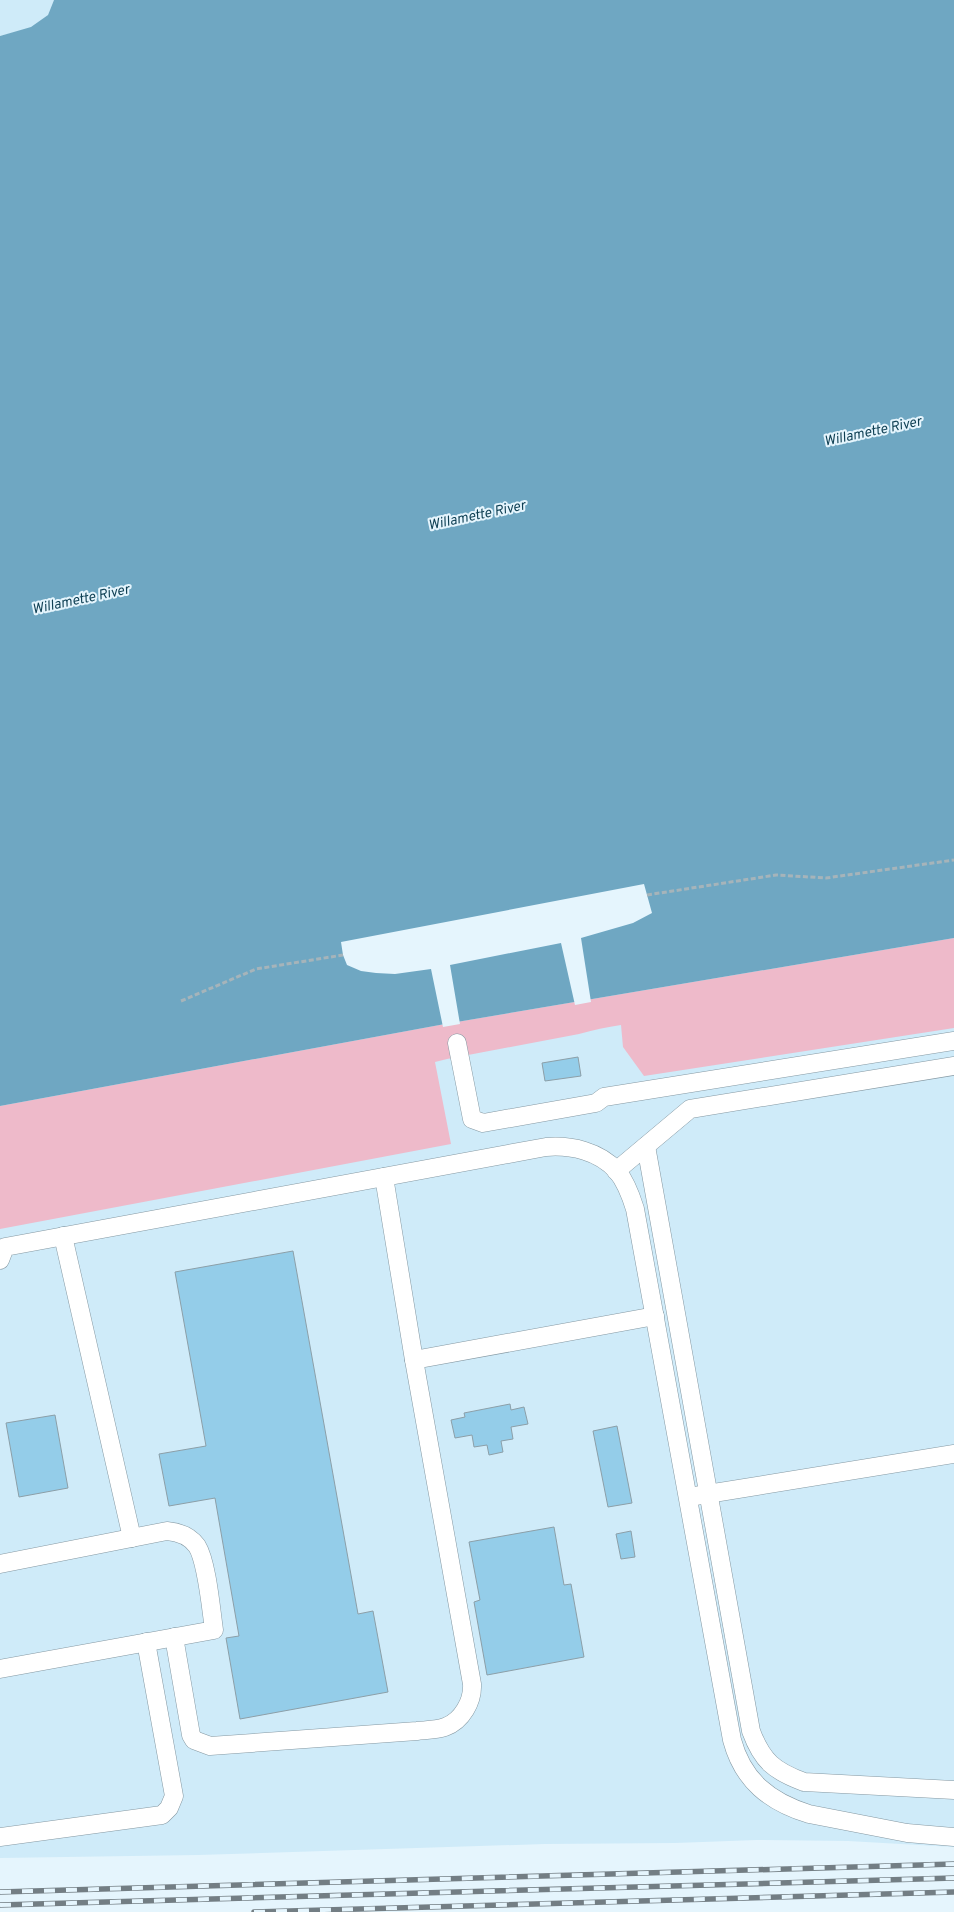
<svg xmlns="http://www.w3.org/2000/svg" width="954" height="1912" font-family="Overpass,sans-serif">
	<rect width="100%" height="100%" fill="#e5f5fd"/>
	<!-- built -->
	<g fill="#cfebf9">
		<polygon points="0,0 54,0 48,15 31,28 0,36"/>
		<polygon points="954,938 954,1847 848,1841 757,1840 675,1843 545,1844 198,1855 0,1858 0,1106 445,1024"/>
	</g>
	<!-- green -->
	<path fill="#eebaca" d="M 954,938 L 954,1028 L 644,1076 L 623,1047 L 621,1025 C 607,1027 593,1030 579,1034 L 447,1059 L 435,1062 L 451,1144 L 0,1229 L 0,1106 L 445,1024 Z"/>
	<!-- water -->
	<polygon fill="#6fa7c2" points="54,0 954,0 954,938 445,1024 0,1106 0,36 31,27 48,15"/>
	<!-- pier -->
	<polygon fill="#e5f5fd" points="644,884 652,913 633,923 581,938 591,1002 575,1005 561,943 450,965 460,1024 443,1027 431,969 395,974 376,973 361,971 347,965 343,955 341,942"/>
	<!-- building -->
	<g fill="#94cde9" stroke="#8c9fa8">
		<polygon points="578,1057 581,1076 545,1081 542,1063"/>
		<polygon points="293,1251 358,1614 373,1611 388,1692 240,1719 226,1638 239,1636 215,1498 169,1506 159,1454 206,1446 175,1272"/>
		<polygon points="510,1404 511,1410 524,1407 528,1424 511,1427 513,1439 501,1441 503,1452 489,1455 487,1445 474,1447 472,1435 455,1438 451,1420 465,1417 464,1413"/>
		<polygon points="55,1415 68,1488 19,1497 6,1423"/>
		<polygon points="617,1426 632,1503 608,1507 593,1431"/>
		<polygon points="554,1527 564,1585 571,1584 584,1657 487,1675 474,1602 480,1600 469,1542"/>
		<polygon points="631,1531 635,1557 621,1559 616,1534"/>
	</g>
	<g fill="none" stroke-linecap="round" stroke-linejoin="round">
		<defs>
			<g id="minor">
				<polyline points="457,1043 472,1119 483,1123 596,1103 604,1097 954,1041"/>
				<path d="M 646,1146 L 751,1731 C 762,1761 774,1771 804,1782 L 954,1790"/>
				<polyline points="616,1171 690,1109 954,1066"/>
				<polyline points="63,1236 132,1538"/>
				<path d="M 0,1260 L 5,1247 L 546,1147 C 571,1145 599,1151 617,1171 C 626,1182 631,1196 635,1209 L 732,1740 C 743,1781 770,1802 809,1814 L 907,1833 L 954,1837"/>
				<polyline points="414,1360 655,1316"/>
				<polyline points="695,1496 954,1454"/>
				<path d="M 0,1564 L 167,1531 C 178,1532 190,1536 197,1546 C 207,1562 211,1609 214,1630 L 0,1669"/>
				<path d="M 174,1637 L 191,1735 L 194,1740 L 210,1746 L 417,1731 C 426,1730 436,1730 445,1727 C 462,1721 473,1701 472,1684 L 414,1360 L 384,1177"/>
				<polyline points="0,1837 162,1815 169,1808 174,1796 146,1642"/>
			</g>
		</defs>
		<!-- minor casing -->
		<use href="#minor" stroke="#8598a2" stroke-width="19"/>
		<!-- path -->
		<g stroke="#a6b4ba" stroke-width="3" stroke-dasharray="5 2.5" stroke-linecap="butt">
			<polyline points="647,895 776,875 826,878 954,860"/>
			<polyline points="181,1001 256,969 343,955"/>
		</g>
		<!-- minor -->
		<use href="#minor" stroke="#fff" stroke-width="18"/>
		<defs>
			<g id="rail">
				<polyline points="0,1892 954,1864"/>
				<polyline points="0,1905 954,1878"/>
				<polyline points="254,1912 954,1892"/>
			</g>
		</defs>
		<!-- rail casing -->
		<use href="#rail" stroke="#737e84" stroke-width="5.5"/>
		<!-- rail -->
		<use href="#rail" stroke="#e5f5fd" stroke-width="4" stroke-dasharray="11" stroke-linecap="butt"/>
	</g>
	<g text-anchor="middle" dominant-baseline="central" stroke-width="4" stroke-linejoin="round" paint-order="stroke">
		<!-- water labels -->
		<g font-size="14" font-style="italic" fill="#0e3f53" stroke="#e5f5fd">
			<text transform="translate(873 432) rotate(-12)">Willamette River</text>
			<text transform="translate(477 516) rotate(-12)">Willamette River</text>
			<text transform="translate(81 600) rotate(-12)">Willamette River</text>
		</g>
	</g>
</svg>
